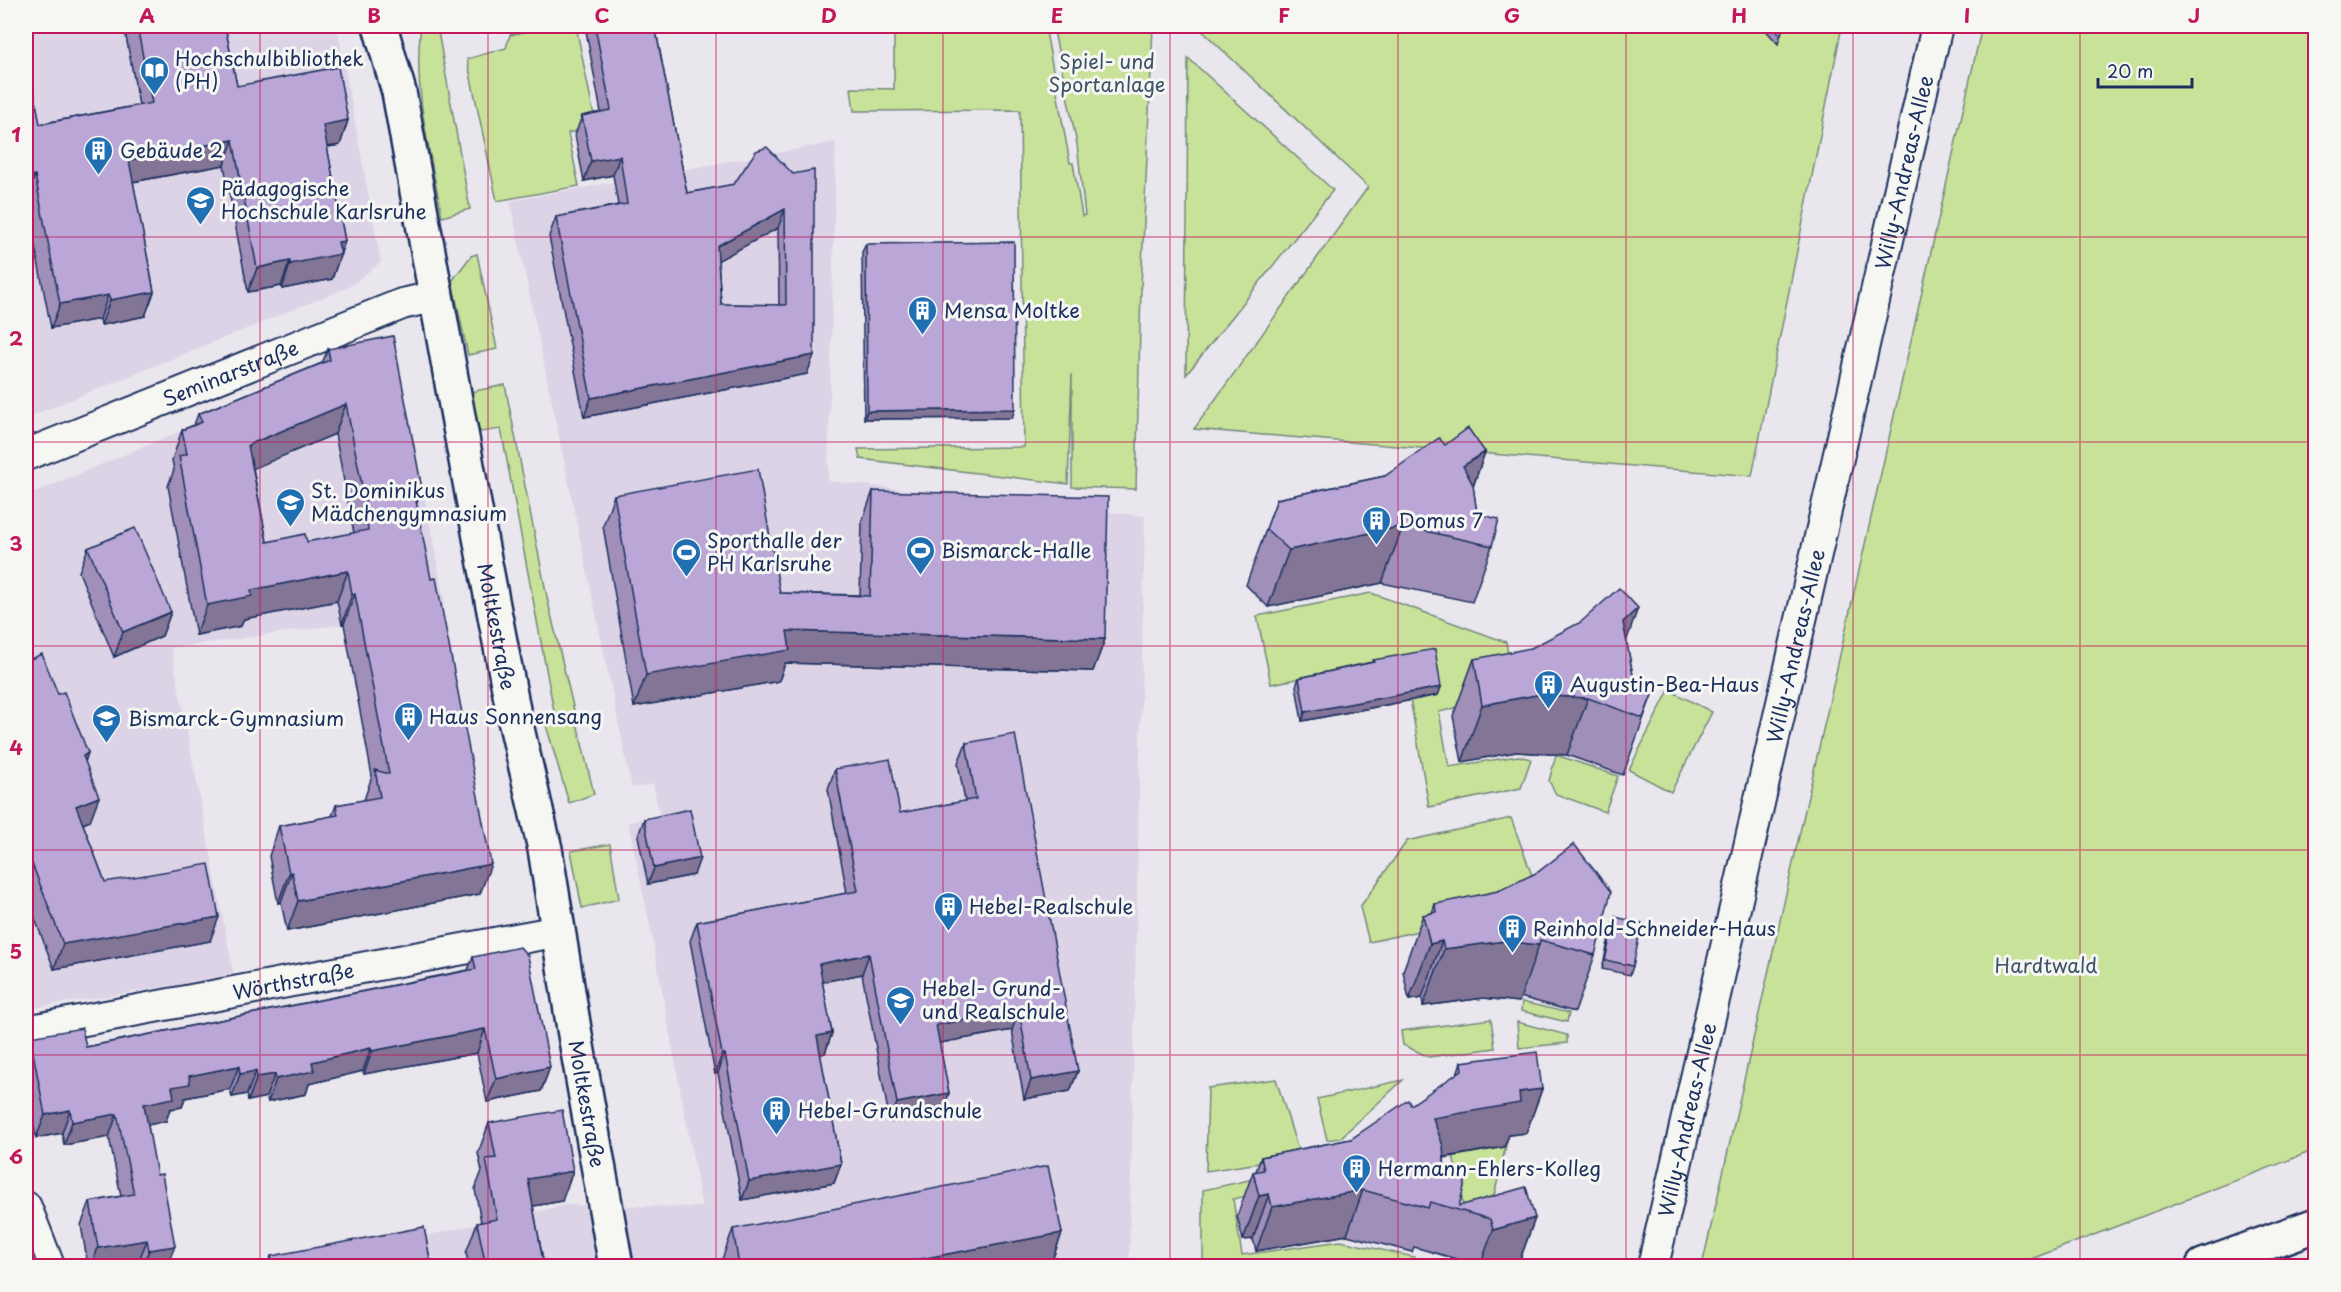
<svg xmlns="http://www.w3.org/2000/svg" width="2341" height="1292" font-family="'Playpen Sans',sans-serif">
	<rect width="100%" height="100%" fill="#eae6ed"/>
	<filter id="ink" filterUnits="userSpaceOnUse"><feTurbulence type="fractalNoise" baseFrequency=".0167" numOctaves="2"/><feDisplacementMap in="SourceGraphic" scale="12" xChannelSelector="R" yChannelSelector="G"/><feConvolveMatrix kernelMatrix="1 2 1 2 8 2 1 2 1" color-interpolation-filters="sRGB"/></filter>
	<g filter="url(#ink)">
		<!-- built -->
		<g fill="#dcd3e6">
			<polygon points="26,26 337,26 381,262 349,287 26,418"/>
			<polygon points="836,142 828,481 1145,516 1129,1266 287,1266 566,1205 702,1207 650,926 628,822 660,816 653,784 632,788 510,201"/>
			<polygon points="395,341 445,604 344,624 171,648 234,976 26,1009 26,496"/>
		</g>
		<!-- green -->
		<g fill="#c9e299" stroke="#72887c" stroke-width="1.5">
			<path d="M 421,26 L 437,26 L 470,209 L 442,217 C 431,155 412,89 421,26 Z"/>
			<polygon points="528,26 576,26 596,126 568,133 579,186 497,201 467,59 506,48 510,35 529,31"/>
			<polygon points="894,26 1045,26 1070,163 1073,163 1082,216 1085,215 1077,144 1053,26 1153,26 1141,287 1136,489 1072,487 1072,374 1068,484 860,459 858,449 1024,447 1020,110 854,111 851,88 894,89"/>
			<polygon points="1197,26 1842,26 1752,476 1194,429 1368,187"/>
			<polygon points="1982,26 2315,26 2315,1150 2013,1266 1702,1266"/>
			<polygon points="1188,58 1333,190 1186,375"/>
			<polygon points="477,254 497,349 468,355 452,281 471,256"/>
			<polygon points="505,385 548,602 594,794 569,803 546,725 556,722 501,429 480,432 470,392"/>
			<polygon points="1371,593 1506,642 1514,694 1439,712 1449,767 1518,756 1531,759 1521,788 1429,807 1403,658 1271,684 1257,616"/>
			<polygon points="1669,690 1712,712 1671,792 1629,770"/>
			<polygon points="1556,755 1618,776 1605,812 1556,794 1549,781"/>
			<polygon points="1511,818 1534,881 1481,917 1369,942 1360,907 1407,841"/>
			<polygon points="610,844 619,899 582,908 571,851"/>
			<polygon points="1522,1002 1569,1013 1567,1022 1521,1011"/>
			<polygon points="1491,1019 1495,1048 1429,1057 1403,1045 1401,1031"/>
			<polygon points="1517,1022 1567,1035 1567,1043 1519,1048"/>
			<polygon points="1276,1079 1300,1157 1206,1171 1208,1088"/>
			<polygon points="1403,1080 1340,1138 1327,1140 1317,1099"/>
			<polygon points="1508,1137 1492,1204 1464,1209 1451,1145"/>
			<polygon points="1309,1167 1312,1182 1233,1199 1242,1255 1341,1241 1414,1257 1413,1266 1203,1266 1203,1190"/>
		</g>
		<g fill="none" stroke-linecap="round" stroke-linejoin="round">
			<defs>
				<g id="minor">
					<path id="s1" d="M 26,455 L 402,304 L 437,296"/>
					<path id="s2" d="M 26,1031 L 559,931"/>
					<polyline points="26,1207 49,1266"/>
					<path id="s3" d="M 1653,1266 L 1937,26"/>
				</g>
				<g id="secondary">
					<path id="s4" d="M 380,26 L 399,92 L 482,548 L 515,720 L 545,849 L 574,1029 L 616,1266"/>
					<polyline points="2203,1266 2316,1225"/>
				</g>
			</defs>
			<!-- minor casing -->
			<use href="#minor" stroke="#1b2f5e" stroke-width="34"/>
			<!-- secondary casing -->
			<use href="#secondary" stroke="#1b2f5e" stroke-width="38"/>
			<!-- minor -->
			<use href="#minor" stroke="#f6f6f2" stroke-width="30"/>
			<!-- secondary -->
			<use href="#secondary" stroke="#f6f6f2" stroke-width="33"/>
		</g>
		<!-- wall -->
		<g fill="#a090b9" stroke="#1b2f5e" stroke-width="1.5" fill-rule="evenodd">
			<polygon points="124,26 225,26 237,86 348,120 340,145 327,147 345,241 332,279 282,289 281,286 248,292 224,165 133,182 154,292 145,316 101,325 100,319 51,328 26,200 40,124 139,105"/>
			<path d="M 585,26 L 655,26 L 687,193 L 793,174 L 807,374 L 584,417 L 549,236 L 556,217 L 618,205 L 613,175 L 584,181 L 575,135 L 582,116 L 601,112 ZM 778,228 L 779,305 L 721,304 L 718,260 Z"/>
			<polygon points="1762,26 1783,26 1778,44"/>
			<polygon points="866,244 1012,418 864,419 862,252"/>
			<path d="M 328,349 L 416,503 L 480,894 L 287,931 L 281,902 L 278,903 L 269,856 L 279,826 L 332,816 L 336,805 L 364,800 L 372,776 L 344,624 L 342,624 L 337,601 L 244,619 L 241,626 L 196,635 L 168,486 L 174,470 L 172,460 L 182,430 L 194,425 L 198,414 L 322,363 ZM 335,434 L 354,533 L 307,542 L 267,542 L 253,468 Z"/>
			<polygon points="1445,445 1485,452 1473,487 1477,514 1492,546 1472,602 1382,583 1268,607 1246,585 1277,499 1385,476"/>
			<polygon points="873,491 1105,639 1093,671 785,663 779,681 634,707 603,526 614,495 780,593 860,595 862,522"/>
			<polygon points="88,548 171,612 162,636 114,657 79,572"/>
			<polygon points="1626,640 1635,686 1653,692 1623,775 1567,755 1516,752 1462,762 1453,716 1474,659"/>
			<polygon points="1373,660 1441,687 1438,695 1302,721 1296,686 1299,678 1372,662"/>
			<polygon points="26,661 85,762 90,821 83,824 105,882 210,941 54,969 26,895"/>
			<polygon points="966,743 1078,1071 1070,1091 1024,1099 1012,1030 939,1043 949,1093 942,1113 890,1122 862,974 822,982 832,1033 825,1053 820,1054 841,1164 834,1183 742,1200 718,1073 715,1074 690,941 697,922 847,893 828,789 835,769 900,813 965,801 958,763"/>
			<polygon points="644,819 694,875 648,884 638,836"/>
			<polygon points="1435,904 1595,955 1575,1012 1520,997 1519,1002 1484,998 1423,1006 1422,998 1409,1000 1403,971 1423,915 1432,913"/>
			<polygon points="1615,917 1633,966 1630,975 1602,969 1612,925"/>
			<polygon points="473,957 550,1067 541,1091 487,1102 477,1053 364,1074 363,1071 309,1084 306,1094 268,1102 266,1097 248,1101 247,1094 232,1097 230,1089 185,1098 182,1107 170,1109 166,1121 148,1125 167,1266 139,1266 138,1263 117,1266 88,1266 81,1225 90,1202 121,1196 109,1137 64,1145 62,1133 36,1138 26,1079 26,1051 30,1037 86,1047 468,970"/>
			<polygon points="1461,1062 1542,1089 1526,1133 1509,1135 1504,1147 1444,1158 1445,1175 1459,1206 1535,1218 1519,1262 1503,1266 1475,1266 1474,1264 1414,1247 1412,1252 1347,1235 1256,1251 1253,1239 1243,1240 1237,1216 1253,1172 1256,1171 1261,1157 1351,1139 1411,1105 1457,1074"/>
			<polygon points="489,1123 562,1201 533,1206 544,1266 469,1266 466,1253 477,1223 481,1222 475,1189 482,1171 478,1153"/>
			<polygon points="733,1229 1062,1233 1051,1263 1033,1266 723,1266 722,1259"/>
			<polygon points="271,1256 428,1266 267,1266"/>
		</g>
		<!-- shaded-wall -->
		<g fill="#827596" stroke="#1b2f5e" stroke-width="1.5">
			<polygon points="348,120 340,145 314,149 323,125"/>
			<polygon points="233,140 224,165 120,184 129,160"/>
			<polygon points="620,156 613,175 584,181 591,161"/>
			<polygon points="35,175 26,200 26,177"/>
			<polygon points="785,209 778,228 710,265 717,246"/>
			<polygon points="345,241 332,279 282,289 290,264 338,242"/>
			<polygon points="290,261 281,286 248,292 257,268"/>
			<polygon points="154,292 145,316 101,325 110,300"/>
			<polygon points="108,295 100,319 51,328 60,304"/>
			<polygon points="814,355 807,374 584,417 591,398"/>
			<polygon points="346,404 335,434 238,475 248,445"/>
			<polygon points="1015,409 1012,418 864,419 867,411"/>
			<polygon points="1485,452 1465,509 1463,466"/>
			<polygon points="422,489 411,519 414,490"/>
			<polygon points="1403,526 1382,583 1268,607 1289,550"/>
			<polygon points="348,571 337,601 244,619 241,626 196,635 207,605 251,590"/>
			<polygon points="352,594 355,594 344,624 342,624"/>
			<polygon points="1638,608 1618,665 1623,622"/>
			<polygon points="171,612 162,636 114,657 123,632"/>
			<polygon points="787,631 1105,639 1093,671 785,663 779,681 634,707 646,675"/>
			<polygon points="1441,687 1438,695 1302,721 1305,712"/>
			<polygon points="1536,695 1588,698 1567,755 1516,752 1462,762 1482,705"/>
			<polygon points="88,753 80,778 83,756"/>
			<polygon points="99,797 90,821 67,830 76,806"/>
			<polygon points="700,858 694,875 648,884 654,868"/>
			<polygon points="491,864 480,894 287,931 298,901"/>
			<polygon points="292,872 281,902 278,903 289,873"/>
			<polygon points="219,917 210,941 54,969 63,944"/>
			<polygon points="1442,941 1422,998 1409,1000 1430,944"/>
			<polygon points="1505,941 1539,945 1519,1002 1484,998 1423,1006 1444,949"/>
			<polygon points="869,954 862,974 812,984 819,964"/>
			<polygon points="1019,1010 1012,1030 929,1045 936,1025"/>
			<polygon points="485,1029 477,1053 364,1074 372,1051"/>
			<polygon points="832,1033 825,1053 810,1056 817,1036"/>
			<polygon points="371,1048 363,1071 309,1084 306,1094 268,1102 276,1079 312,1062"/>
			<polygon points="722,1054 725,1054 718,1073 715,1074"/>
			<polygon points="239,1066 230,1089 185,1098 182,1107 170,1109 166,1121 136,1127 144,1104 189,1076"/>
			<polygon points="550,1067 541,1091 487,1102 496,1079"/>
			<polygon points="256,1071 247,1094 232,1097 240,1074"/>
			<polygon points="1078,1071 1070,1091 1024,1099 1031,1080"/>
			<polygon points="275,1074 266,1097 248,1101 257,1077"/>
			<polygon points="1542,1089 1526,1133 1509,1135 1504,1147 1417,1162 1433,1118 1519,1092"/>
			<polygon points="949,1093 942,1113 890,1122 897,1103"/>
			<polygon points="70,1110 62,1133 36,1138 45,1115"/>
			<polygon points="117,1114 109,1137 64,1145 72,1122"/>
			<polygon points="841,1164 834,1183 742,1200 749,1181"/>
			<polygon points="573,1171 562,1201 517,1209 528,1179"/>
			<polygon points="1363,1190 1347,1235 1256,1251 1272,1207"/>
			<polygon points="1269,1194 1253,1239 1243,1240 1259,1196"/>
			<polygon points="1535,1218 1519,1262 1503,1266 1480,1266 1493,1230"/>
			<polygon points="1062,1233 1051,1263 1033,1266 882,1266"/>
			<polygon points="147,1240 138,1263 117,1266 91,1266 98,1248"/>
			<polygon points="175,1246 167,1266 143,1266 149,1250"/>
			<polygon points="430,1259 428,1266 391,1266"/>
		</g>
		<!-- building -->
		<g fill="#baa7d7" stroke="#1b2f5e" stroke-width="1.5" fill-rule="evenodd">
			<polygon points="137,26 225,26 237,86 338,67 348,120 323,125 345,241 338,242 341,254 290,264 290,261 257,268 233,140 129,160 154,292 110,300 108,295 60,304 35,175 26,177 26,49 40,124 152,103"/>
			<path d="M 595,26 L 655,26 L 687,193 L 734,184 L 756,151 L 767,147 L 793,174 L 814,170 L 814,355 L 591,398 L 556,217 L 627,204 L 620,156 L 591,161 L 582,116 L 611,110 ZM 785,209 L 786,305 L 721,304 L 717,246 Z"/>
			<polygon points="1772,26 1783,26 1781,35"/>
			<polygon points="1014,242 1015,409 867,411 866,244"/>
			<path d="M 393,336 L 422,489 L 414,490 L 431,579 L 436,578 L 491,864 L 298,901 L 292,872 L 289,873 L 279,826 L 338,815 L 336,805 L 380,797 L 375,770 L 389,774 L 355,594 L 352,594 L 348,571 L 251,590 L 252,596 L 207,605 L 179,456 L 187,454 L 182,430 L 202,422 L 198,414 L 330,360 L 328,349 ZM 346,404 L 369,522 L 367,522 L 368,530 L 307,542 L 305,534 L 267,542 L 248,445 Z"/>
			<polygon points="1468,428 1485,452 1463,466 1473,485 1477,514 1499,519 1492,546 1403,526 1289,550 1266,529 1277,499 1385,476 1439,438 1445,445"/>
			<polygon points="758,469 780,593 870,596 873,491 1108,497 1105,639 787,631 790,650 646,675 614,495"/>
			<polygon points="135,528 171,612 123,632 88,548"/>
			<polygon points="1619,588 1638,608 1623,622 1635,686 1653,692 1643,718 1588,698 1536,695 1482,705 1474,659 1531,648 1581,622"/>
			<polygon points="1435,649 1441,687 1305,712 1299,678 1374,662 1373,660"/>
			<polygon points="42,654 58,694 64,692 88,753 83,756 99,797 76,806 105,882 209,864 219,917 63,944 26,848 26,661"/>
			<polygon points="1015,734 1078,1071 1031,1080 1019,1010 936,1025 949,1093 897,1103 869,954 819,964 832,1033 817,1036 841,1164 749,1181 725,1054 722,1054 697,922 858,891 835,769 890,759 900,813 976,799 966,743"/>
			<polygon points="690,809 700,858 654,868 644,819"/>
			<polygon points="1574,844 1611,892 1595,955 1540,940 1539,945 1505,941 1444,949 1442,941 1430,944 1423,915 1436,912 1435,904 1498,891 1538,872"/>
			<polygon points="1615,917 1642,923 1633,966 1605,960"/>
			<polygon points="520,947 528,956 550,1067 496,1079 485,1029 372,1051 371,1048 312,1062 314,1071 276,1079 275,1074 257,1077 256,1071 240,1074 239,1066 189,1076 190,1084 172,1087 174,1098 144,1104 157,1175 162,1174 175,1246 149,1250 147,1240 98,1248 90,1202 134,1194 117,1114 72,1122 70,1110 45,1115 30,1037 82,1028 86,1047 476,969 473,957"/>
			<polygon points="1537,1052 1542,1089 1519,1092 1520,1103 1433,1118 1443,1146 1445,1175 1466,1179 1459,1206 1526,1187 1535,1218 1493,1230 1490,1219 1430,1202 1428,1208 1363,1190 1272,1207 1269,1194 1259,1196 1253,1172 1264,1170 1261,1157 1351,1139 1408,1100 1411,1105 1462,1070 1461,1062"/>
			<polygon points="562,1110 573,1171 528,1179 544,1266 486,1266 477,1223 497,1219 486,1159 496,1158 489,1123"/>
			<polygon points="1048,1166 1062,1233 882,1266 739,1266 733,1229"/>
			<polygon points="424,1227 430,1259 391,1266 270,1266 273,1266 271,1256"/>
			<polygon points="26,1236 38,1266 26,1266"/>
		</g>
	</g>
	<!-- grid -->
	<path fill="none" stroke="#c2185b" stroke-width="1.5" stroke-opacity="0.55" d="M 260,26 L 260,1266M 488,26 L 488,1266M 716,26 L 716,1266M 943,26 L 943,1266M 1170,26 L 1170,1266M 1398,26 L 1398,1266M 1626,26 L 1626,1266M 1853,26 L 1853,1266M 2080,26 L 2080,1266M 26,237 L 2316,237M 26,442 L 2316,442M 26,646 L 2316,646M 26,850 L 2316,850M 26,1055 L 2316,1055"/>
	<!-- icons -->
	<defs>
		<symbol id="library-pin" viewBox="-11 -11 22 30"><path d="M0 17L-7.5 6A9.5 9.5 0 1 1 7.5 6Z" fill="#1f6fb2" stroke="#f6f6f2"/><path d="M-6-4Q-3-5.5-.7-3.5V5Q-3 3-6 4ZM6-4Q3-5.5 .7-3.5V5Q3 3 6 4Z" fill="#fff"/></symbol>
		<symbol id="building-pin" viewBox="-11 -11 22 30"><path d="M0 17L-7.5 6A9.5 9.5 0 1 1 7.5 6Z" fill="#1f6fb2" stroke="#f6f6f2"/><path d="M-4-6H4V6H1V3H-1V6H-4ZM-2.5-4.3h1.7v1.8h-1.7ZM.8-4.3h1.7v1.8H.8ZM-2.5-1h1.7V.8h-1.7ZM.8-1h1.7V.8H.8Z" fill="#fff"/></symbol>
		<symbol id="university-pin" viewBox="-11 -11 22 30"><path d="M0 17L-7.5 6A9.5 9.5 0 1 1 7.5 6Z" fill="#1f6fb2" stroke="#f6f6f2"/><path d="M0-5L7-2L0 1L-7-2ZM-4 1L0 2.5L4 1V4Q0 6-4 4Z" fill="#fff"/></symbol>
		<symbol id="school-pin" viewBox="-11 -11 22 30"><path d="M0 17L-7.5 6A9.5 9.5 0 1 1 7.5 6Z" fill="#1f6fb2" stroke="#f6f6f2"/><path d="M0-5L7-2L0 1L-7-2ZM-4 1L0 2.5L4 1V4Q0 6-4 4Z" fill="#fff"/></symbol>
		<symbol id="stadium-pin" viewBox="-11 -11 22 30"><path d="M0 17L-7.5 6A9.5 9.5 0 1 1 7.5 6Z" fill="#1f6fb2" stroke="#f6f6f2"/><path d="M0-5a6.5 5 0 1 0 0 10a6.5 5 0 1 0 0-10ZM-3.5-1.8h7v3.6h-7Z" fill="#fff"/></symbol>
	</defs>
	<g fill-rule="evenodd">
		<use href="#library-pin" x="138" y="54" width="33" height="45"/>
		<use href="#building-pin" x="82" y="134" width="33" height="45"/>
		<use href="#university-pin" x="184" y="184" width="33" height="45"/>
		<use href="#building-pin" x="906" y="294" width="33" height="45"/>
		<use href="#school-pin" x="274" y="486" width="33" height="45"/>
		<use href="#building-pin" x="1360" y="504" width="33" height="45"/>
		<use href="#stadium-pin" x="904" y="534" width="33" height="45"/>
		<use href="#stadium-pin" x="670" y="536" width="33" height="45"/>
		<use href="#building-pin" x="1532" y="668" width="33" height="45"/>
		<use href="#building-pin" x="392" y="700" width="33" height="45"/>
		<use href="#school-pin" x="90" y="702" width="33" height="45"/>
		<use href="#building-pin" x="932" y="890" width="33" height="45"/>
		<use href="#building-pin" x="1496" y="912" width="33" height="45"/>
		<use href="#school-pin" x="884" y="984" width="33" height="45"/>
		<use href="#building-pin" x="760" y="1094" width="33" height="45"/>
		<use href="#building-pin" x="1340" y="1152" width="33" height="45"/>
	</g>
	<g text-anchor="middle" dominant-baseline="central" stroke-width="6" stroke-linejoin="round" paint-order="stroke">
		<!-- poi labels -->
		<g font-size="20" fill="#1b2f5e" stroke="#f6f6f2" text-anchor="start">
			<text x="175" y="58">Hochschulbibliothek<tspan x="175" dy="23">(PH)</tspan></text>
			<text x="120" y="150">Gebäude 2</text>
			<text x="221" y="188">Pädagogische<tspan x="221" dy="23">Hochschule Karlsruhe</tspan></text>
			<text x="944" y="310">Mensa Moltke</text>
			<text x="311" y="490">St. Dominikus<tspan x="311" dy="23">Mädchengymnasium</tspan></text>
			<text x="1398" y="520">Domus 7</text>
			<text x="707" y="540">Sporthalle der<tspan x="707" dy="23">PH Karlsruhe</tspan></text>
			<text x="941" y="550">Bismarck-Halle</text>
			<text x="1570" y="684">Augustin-Bea-Haus</text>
			<text x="429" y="716">Haus Sonnensang</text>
			<text x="128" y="718">Bismarck-Gymnasium</text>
			<text x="969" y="906">Hebel-Realschule</text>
			<text x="1533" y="928">Reinhold-Schneider-Haus</text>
			<text x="922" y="988">Hebel- Grund-<tspan x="922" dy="23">und Realschule</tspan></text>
			<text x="798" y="1110">Hebel-Grundschule</text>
			<text x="1378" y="1168">Hermann-Ehlers-Kolleg</text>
		</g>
		<!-- park labels -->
		<g font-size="20" fill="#3e536a" stroke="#f6f6f2">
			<text x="1107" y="61">Spiel- und<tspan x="1107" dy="23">Sportanlage</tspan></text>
			<text x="2046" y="965">Hardtwald</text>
		</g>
		<!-- street labels -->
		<g font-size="20" fill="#1b2f5e" stroke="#f6f6f2">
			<text stroke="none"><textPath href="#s3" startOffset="1122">Willy-Andreas-Allee</textPath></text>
			<text stroke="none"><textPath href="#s1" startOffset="220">Seminarstraße</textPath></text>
			<text stroke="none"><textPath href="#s4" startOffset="612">Moltkestraße</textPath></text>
			<text stroke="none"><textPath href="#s3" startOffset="636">Willy-Andreas-Allee</textPath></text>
			<text stroke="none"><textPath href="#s2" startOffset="272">Wörthstraße</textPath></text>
			<text stroke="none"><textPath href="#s4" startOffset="1098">Moltkestraße</textPath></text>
			<text stroke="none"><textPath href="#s3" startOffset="150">Willy-Andreas-Allee</textPath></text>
		</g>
	</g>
	<!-- margin -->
	<rect width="2341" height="1292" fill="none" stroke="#f6f6f2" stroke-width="66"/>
	<!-- scale -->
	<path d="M2098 78v9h94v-9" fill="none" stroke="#1b2f5e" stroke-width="3"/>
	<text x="2107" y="78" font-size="18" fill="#1b2f5e" stroke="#f6f6f2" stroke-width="4.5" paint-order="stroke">20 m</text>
	<rect x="33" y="33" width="2275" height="1226" fill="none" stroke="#c2185b" stroke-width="2"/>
	<g font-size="20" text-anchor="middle" font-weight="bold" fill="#c2185b">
		<text x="147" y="23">A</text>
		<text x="374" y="23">B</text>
		<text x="602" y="23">C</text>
		<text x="829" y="23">D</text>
		<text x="1057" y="23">E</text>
		<text x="1284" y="23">F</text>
		<text x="1512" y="23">G</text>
		<text x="1739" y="23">H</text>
		<text x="1967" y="23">I</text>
		<text x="2194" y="23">J</text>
		<text x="16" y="142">1</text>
		<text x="16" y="346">2</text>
		<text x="16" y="551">3</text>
		<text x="16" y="755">4</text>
		<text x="16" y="959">5</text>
		<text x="16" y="1164">6</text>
	</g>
</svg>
